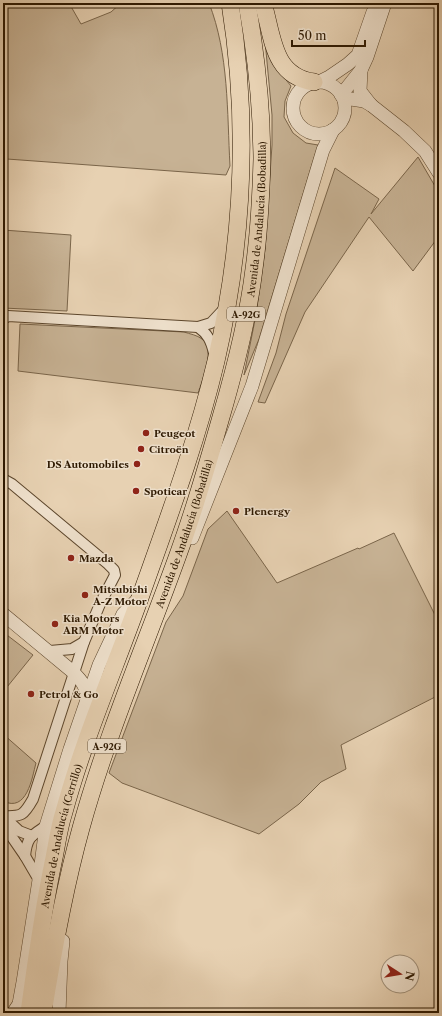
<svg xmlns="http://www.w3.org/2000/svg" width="442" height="1016" font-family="'Libre Caslon Text',serif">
	<rect width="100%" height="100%" fill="#e7d1b2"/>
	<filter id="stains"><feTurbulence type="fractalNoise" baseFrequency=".005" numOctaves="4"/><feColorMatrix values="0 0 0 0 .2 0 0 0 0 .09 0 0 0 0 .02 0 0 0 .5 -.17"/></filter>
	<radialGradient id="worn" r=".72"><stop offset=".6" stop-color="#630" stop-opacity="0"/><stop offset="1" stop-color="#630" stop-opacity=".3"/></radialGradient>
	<!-- green -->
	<g fill="#c7b294" stroke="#7a654a">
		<path d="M 11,3 L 69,3 L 81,24 L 111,12 L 121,3 L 209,3 C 229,54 227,112 230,166 L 226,175 L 7,159 L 3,161 L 3,13 Z"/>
		<polygon points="264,30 278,70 291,86 285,101 284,117 293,133 306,143 318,145 259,339 244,375 256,315 265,249 272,145 272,115"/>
		<polygon points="418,157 439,193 439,236 413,271 369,217 305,312 265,403 258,402 276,353 286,314 335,168 379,199 371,214"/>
		<polygon points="3,230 71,235 67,311 3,308"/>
		<path d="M 20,324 L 184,332 C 190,334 197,335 202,339 C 216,348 202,381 198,393 L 18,371 Z"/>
		<polygon points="227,511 277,583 358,548 359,549 394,533 439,623 439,695 341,745 346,769 321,782 299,804 259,834 122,783 109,773 166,622 183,596 208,529"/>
		<polygon points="3,632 33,655 3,692"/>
		<path d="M 3,734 L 36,763 C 32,778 27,813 3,801 Z"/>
	</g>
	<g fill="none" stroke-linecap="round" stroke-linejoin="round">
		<defs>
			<g id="minor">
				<polyline points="3,319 8,316 198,327 211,323 225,308"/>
				<path d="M 198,327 C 208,334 211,341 214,353"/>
				<path d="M 3,479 L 12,484 L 108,564 L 114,570 L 115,575 L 100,604 L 84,642 L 33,799 C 24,815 22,817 3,816"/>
				<polyline points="50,651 72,649 84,642"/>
				<polyline points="3,816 19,831 32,836"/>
				<polyline points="3,824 25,856 39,880"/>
				<path d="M 25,856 C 27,837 31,836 46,826"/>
			</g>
			<g id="tertiary">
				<polyline points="361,70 360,91 371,105"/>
				<polyline points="319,82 329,77 348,64 358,55 373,12"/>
				<circle cx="319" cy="108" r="26"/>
				<polyline points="341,95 361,70 367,57 385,3"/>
				<polyline points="344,100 351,99 364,101 371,105 404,131 425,151 439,173"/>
				<polyline points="192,538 252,386 323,150 333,130"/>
				<path d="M 3,614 L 73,672 C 82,681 87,687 87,700"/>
				<polyline points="13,1013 19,1004 23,982 39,880 46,826 70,749 99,665 123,614 139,598"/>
				<polyline points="59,1013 61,961 63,941"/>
			</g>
			<g id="trunk">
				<path d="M 263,3 C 273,36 272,76 314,82"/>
				<path id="s1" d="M 29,1013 C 36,961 43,909 54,858 C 57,843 59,827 64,812 C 84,738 115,668 141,595 C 168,519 197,441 216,361 C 243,244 249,122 230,3"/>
				<path id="s2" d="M 43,1013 C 53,951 64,889 81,828 C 107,734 146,644 179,552 C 195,508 208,463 221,417 C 235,369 248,319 254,269 C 259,233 261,196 262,159 C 262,147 261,135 261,123 C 259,82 254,43 247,3"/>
			</g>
		</defs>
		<!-- minor casing -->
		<use href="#minor" stroke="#5c462c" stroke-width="12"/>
		<!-- tertiary casing -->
		<use href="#tertiary" stroke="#5c462c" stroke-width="14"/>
		<!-- trunk casing -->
		<use href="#trunk" stroke="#2d1800" stroke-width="18"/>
		<!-- minor -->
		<use href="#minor" stroke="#efe1cd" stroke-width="10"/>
		<!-- tertiary -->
		<use href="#tertiary" stroke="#efe1cd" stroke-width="13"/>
		<!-- trunk -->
		<use href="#trunk" stroke="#e7d1b2" stroke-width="17"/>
	</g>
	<!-- markers -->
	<g fill="#8f2418" stroke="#efe1cd" stroke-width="1.5">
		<circle cx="146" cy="433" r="4"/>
		<circle cx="141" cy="449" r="4"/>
		<circle cx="137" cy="464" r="4"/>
		<circle cx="136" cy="491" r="4"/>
		<circle cx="236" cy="511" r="4"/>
		<circle cx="71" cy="558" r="4"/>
		<circle cx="85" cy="595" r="4"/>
		<circle cx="55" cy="624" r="4"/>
		<circle cx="31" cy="694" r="4"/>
	</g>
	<g text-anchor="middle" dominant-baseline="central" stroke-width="3" stroke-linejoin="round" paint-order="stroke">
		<!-- shield labels -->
		<g fill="#efe1cd" stroke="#67543e" stroke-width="1">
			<rect x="227" y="307" width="38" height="14" rx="3"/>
			<rect x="88" y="739" width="38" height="14" rx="3"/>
		</g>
		<g font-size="9" font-weight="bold" fill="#2d1800">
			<text x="246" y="314">A-92G</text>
			<text x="107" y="746">A-92G</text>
		</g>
		<!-- street labels -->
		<g font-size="10" fill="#2d1800" stroke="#efe1cd">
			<text stroke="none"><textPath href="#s2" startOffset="825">Avenida de Andalucía (Bobadilla)</textPath></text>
			<text stroke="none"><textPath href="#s2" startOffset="501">Avenida de Andalucía (Bobadilla)</textPath></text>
			<text stroke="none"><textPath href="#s1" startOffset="180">Avenida de Andalucía (Cerrillo)</textPath></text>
		</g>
		<!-- poi labels -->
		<g font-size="10" font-weight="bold" fill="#2d1800" stroke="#efe1cd" text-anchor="start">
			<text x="154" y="433">Peugeot</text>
			<text x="149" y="449">Citroën</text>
			<text x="129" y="464" text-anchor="end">DS Automobiles</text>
			<text x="144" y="491">Spoticar</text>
			<text x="244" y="511">Plenergy</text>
			<text x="79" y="558">Mazda</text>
			<text x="93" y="589">Mitsubishi<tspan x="93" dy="12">A-Z Motor</tspan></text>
			<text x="63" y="618">Kia Motors<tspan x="63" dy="12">ARM Motor</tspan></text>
			<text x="39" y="694">Petrol &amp; Go</text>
		</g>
	</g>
	<!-- margin -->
	<rect width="442" height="1016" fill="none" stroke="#e7d1b2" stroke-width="16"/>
	<rect x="4" y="4" width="434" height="1008" fill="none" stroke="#2d1800" stroke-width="2"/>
	<rect x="8" y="8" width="426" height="1000" fill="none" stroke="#2d1800"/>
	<!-- north arrow -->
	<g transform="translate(400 974) rotate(102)"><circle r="19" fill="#efe1cd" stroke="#a1917b"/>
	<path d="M0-3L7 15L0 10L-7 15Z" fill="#8f2418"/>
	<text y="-6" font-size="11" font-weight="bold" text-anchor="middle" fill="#2d1800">N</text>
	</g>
	<!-- scale -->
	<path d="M292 40v6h73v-6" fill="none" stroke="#2d1800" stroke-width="2"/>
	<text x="298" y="40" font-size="12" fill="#2d1800" stroke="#efe1cd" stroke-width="3" paint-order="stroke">50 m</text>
	<rect width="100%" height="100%" filter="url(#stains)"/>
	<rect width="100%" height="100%" fill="url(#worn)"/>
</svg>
